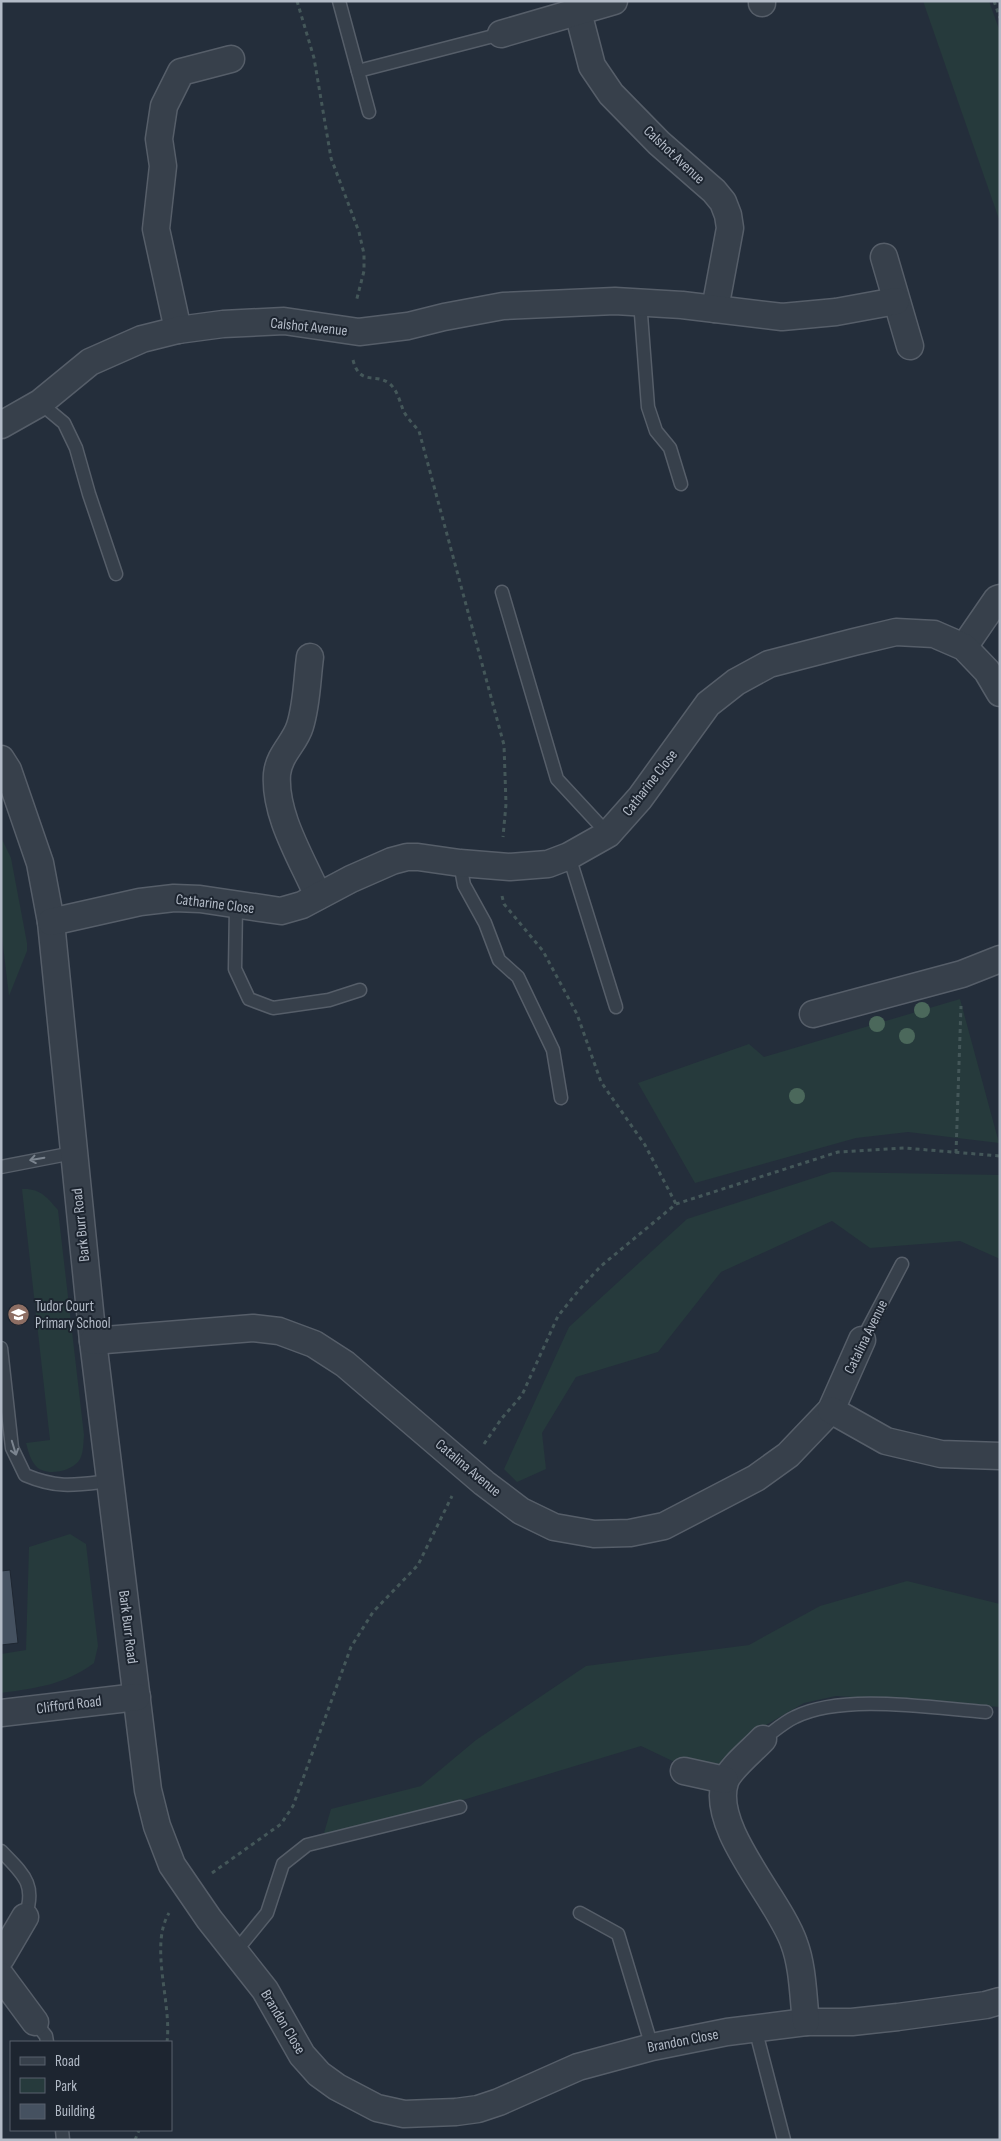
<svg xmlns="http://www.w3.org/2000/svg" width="1001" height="2141" font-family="'Sofia Sans Condensed',sans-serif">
	<rect width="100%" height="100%" fill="#242e3b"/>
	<!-- green -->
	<g fill="#263a3c">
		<polygon points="923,1 989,1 1000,32 1000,222"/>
		<polygon points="1,837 11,858 27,943 27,951 9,996 1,929"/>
		<polygon points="960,999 999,1143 908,1132 856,1138 695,1183 638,1083 749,1044 764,1057"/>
		<polygon points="832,1172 1000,1175 1000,1259 960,1241 870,1248 832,1221 721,1272 658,1352 576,1377 542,1433 546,1469 517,1482 504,1469 569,1327 687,1219"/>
		<path d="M 22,1189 C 40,1188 47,1197 58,1210 L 84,1435 C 83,1444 84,1455 78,1462 C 69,1472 44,1477 35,1465 C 30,1459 28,1450 26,1443 L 50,1440 Z"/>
		<path d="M 70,1534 L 86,1544 L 98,1646 L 94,1663 C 64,1685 37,1688 1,1693 L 1,1654 L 26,1650 L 29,1547 Z"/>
		<polygon points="907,1581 1000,1604 1000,1707 836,1696 804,1703 766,1725 748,1740 720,1766 681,1765 641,1746 321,1843 331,1809 421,1786 476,1740 586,1666 749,1645 820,1606"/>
	</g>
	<!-- building -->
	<polygon fill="#455160" stroke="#1f2732" points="10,1570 18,1643 1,1645 1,1571"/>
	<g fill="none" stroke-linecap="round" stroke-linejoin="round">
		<defs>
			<g id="service">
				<polyline points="339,1 369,112"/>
				<polyline points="358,71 501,34"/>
				<polyline points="640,301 648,407 656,431 670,448 681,484"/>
				<polyline points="40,403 64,423 76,448 89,494 116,574"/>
				<polyline points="502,592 557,779 608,834"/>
				<polyline points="569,856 616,1007"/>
				<polyline points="460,863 464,885 485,923 499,960 518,977 553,1050 561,1098"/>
				<polyline points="236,906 235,969 249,999 273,1008 329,1000 360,990"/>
				<polyline points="1,1167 73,1153"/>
				<polyline points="862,1340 902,1264"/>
				<path d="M 1,1348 L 12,1448 L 25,1475 C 58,1489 76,1485 110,1481"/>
				<path d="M 763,1739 C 773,1732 784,1722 795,1717 C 843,1693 932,1708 986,1712"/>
				<path d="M 1,1851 C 23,1874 37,1884 25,1917"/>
				<polyline points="580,1913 618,1934 652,2047"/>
				<polyline points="236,1951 267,1913 283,1864 307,1845 460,1807"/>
				<polyline points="35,2022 46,2036 47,2042"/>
				<polyline points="755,2028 784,2140"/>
				<polyline points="62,2130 63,2140"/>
			</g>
			<g id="minor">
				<polyline points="762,1 762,3"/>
				<polyline points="578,12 592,66 611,94 659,143 714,191 723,202 728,215 730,228 715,309"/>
				<polyline points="501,34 614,1"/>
				<polyline points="884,257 910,346"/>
				<polyline points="178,330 156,229 163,166 159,139 164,106 181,72 231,59"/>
				<polyline points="1,425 40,403 90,362 142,339 178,330 223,324 284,321 359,332 408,326 444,317 503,306 615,301 682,305 782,317 836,312 896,301"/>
				<polyline points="964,647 997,599 1000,598"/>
				<path d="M 310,657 C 307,679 307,704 300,726 C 295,743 279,754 277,774 C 274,815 302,859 318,896"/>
				<polyline points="1,759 8,770 40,863 51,922 93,1341 148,1790 157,1826 172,1865 209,1919 265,1990 302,2055 319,2074 337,2087 377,2108 404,2114 456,2112 478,2109 499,2102 578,2067 652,2047 727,2032 806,2022 852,2022 898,2017 986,2005 1000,2001"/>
				<polyline points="51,922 140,902 174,898 200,899 281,911 302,905 351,879 392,861 407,857 418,857 460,863 510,867 548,864 569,856 608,834 640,798 708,704 736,682 769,664 854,642 896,632 934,634 964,647 987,671 1000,693"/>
				<polyline points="813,1014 962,974 1000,959"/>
				<polyline points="93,1341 253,1328 279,1331 314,1344 345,1364 484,1483 521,1511 554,1527 594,1534 630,1533 664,1526 756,1478 788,1455 831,1410 862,1340"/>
				<polyline points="831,1410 886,1441 941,1454 1000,1456"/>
				<polyline points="1,1713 137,1697"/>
				<path d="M 763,1739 C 754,1749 729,1769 725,1782 C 710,1828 779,1899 794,1943 C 803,1967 803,1996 806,2022"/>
				<polyline points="684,1771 725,1780"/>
				<polyline points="1,1958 25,1917"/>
				<polyline points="1,1976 35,2022"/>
			</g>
		</defs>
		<!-- service casing -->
		<use href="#service" stroke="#565e69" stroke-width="15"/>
		<!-- minor casing -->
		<use href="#minor" stroke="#565e69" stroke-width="29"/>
		<!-- path -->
		<g stroke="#445759" stroke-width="3" stroke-dasharray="4 4" stroke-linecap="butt">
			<polyline points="297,1 314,58 331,158 359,232 364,254 364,271 356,302"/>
			<polyline points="994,1 1000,18"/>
			<path d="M 353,360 C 360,387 376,372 390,384 C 398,391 400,403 404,412 C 408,419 414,425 419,431 L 504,745 L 506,804 L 503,837"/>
			<polyline points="502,896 504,904 543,951 577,1014 601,1082 645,1145 676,1204"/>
			<polyline points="956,1153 961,1006"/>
			<polyline points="484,1444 502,1418 522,1395 558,1316 579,1290 601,1266 676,1204 838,1152 905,1148 1000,1156"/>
			<polyline points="212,1873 281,1824 293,1806 351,1647 373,1612 418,1565 452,1496"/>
			<path d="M 167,2042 C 172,2003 149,1946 169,1913"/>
			<polyline points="135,2140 139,2130"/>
		</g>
		<!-- service -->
		<use href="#service" stroke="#37404b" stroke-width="12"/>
		<!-- minor -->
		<use href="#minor" stroke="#37404b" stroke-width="26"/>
	</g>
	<!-- trees -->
	<g fill="#4b685b">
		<circle cx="922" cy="1010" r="8"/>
		<circle cx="877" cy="1024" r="8"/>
		<circle cx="907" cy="1036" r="8"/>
		<circle cx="797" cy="1096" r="8"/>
	</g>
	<!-- one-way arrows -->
	<defs><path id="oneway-shaft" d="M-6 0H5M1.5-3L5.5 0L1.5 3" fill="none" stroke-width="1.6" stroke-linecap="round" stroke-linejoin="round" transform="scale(1.25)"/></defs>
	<g stroke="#7b848f">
		<use href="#oneway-shaft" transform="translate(37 1159) rotate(170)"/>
		<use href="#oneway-shaft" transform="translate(14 1448) rotate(73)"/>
	</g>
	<!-- icons -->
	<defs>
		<symbol id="school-disc" viewBox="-11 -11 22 22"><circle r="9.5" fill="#8d6e63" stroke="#1d2530"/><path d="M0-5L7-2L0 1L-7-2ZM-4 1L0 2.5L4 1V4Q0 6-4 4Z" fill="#fff"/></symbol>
	</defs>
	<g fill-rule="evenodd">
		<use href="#school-disc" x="6" y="1302" width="25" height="25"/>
	</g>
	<g text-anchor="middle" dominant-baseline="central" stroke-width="4" stroke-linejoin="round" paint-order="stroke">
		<!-- street labels -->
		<g font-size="15" fill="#b3bbc7" stroke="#1d2530">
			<text transform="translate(674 155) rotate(43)">Calshot Avenue</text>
			<text transform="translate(309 327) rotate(6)">Calshot Avenue</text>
			<text transform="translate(650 783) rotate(-52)">Catharine Close</text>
			<text transform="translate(215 904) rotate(7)">Catharine Close</text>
			<text transform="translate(81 1225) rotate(-96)">Bark Burr Road</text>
			<text transform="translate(866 1337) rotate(-64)">Catalina Avenue</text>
			<text transform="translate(468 1468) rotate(40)">Catalina Avenue</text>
			<text transform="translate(128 1627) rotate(83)">Bark Burr Road</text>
			<text transform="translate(69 1705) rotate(-7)">Clifford Road</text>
			<text transform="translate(283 2022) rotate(59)">Brandon Close</text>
			<text transform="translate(683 2041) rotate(-11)">Brandon Close</text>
		</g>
		<!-- poi labels -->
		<g font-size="15" fill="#b3bbc7" stroke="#1d2530" text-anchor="start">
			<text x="35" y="1306">Tudor Court<tspan x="35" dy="17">Primary School</tspan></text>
		</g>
	</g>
	<!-- border -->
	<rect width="1001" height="2141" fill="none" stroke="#b3bbc7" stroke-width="5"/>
	<!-- legend -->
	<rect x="10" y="2041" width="162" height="90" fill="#1d2530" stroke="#59616c"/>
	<rect x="20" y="2057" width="25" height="8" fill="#37404b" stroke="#59616c"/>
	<text x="55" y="2066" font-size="15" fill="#b3bbc7">Road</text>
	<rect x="20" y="2078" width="25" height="15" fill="#263a3c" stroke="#59616c"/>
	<text x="55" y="2091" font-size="15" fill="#b3bbc7">Park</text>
	<rect x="20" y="2104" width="25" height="15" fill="#455160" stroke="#59616c"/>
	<text x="55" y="2116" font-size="15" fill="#b3bbc7">Building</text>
</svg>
